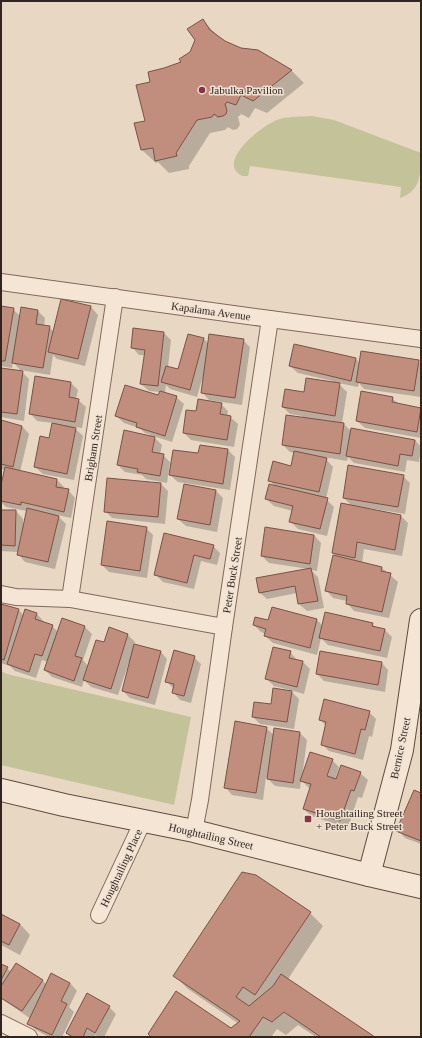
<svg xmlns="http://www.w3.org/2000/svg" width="422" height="1038" font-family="'Times New Roman',serif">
	<rect width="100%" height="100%" fill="#e8d7c3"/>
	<!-- green -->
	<g fill="#c4c299">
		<path d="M 312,116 L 334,120 L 421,153 C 420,174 422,190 400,198 L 401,187 L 250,166 L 248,176 L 242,176 C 238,174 235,171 234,167 C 231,149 266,123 280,119 C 290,116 302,117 312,116 Z"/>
		<polygon points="1,671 7,674 191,717 174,805 1,765"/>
	</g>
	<!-- shadow -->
	<g fill="#0003" fill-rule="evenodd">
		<polygon points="203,21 216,34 218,38 225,42 291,70 304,83 267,113 255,108 249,118 241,114 238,117 240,125 237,129 233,130 228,127 225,130 210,133 189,166 189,169 169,173 158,162 156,163 142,150 136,124 147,121 151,82 165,69 182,62 191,52"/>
		<polygon points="1,307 13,309 20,316 38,311 45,318 44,326 49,327 54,332 91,307 98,315 85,366 57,359 53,355 50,375 20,370 13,362 12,368 1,366"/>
		<polygon points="134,329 164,333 171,340 168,367 179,370 189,335 204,339 209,344 243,340 250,347 242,405 209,400 202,392 204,379 202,379 197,397 170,389 166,385 165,393 176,397 184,404 172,442 153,436 162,445 160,454 163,455 170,462 167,483 146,479 142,475 125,472 118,465 150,437 151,435 145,433 139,428 124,423 116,416 159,396 160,392 149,391 141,384 145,355 139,355 132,347"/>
		<polygon points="356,359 360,363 418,361 421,364 421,397 364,389 359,383 358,387 338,383 347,392 342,423 344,424 351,431 415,440 421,447 419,462 407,460 405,472 354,463 348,457 347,461 324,457 333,467 326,499 334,507 327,536 298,529 291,522 293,511 274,506 266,499 276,487 269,480 292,467 295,453 290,452 283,445 302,418 302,416 290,414 283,407 304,394 332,383 333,381 298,373 290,366"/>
		<polygon points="1,369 22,372 29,379 24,421 1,417"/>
		<polygon points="71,383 78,390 76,399 78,400 86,407 82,428 74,427 83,436 74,480 43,474 35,467 50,439 53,423 37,421 30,413"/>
		<polygon points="392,398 400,405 421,409 421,438 365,428 357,421"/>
		<polygon points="221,404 228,411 227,417 230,417 238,424 234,447 191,440 184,433 197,413"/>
		<polygon points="1,421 22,426 29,434 20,472 57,480 64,487 64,489 68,490 75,498 71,518 57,515 66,524 55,569 25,562 18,554 18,552 1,551 1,511 16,511 23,519 23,527 24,527 27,511 6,507 1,502 1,490 5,470 1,469"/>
		<polygon points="201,446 228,450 235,457 230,490 178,482 170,475 199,455"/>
		<polygon points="403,476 410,483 405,514 369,508 369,510 401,516 408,523 402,556 364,549 362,563 382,568 398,582 389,618 354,611 347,603 347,601 333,598 326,590 337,557 333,553 353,507 344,498"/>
		<polygon points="161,484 168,491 165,524 112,518 105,511"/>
		<polygon points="216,491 223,498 217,532 186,526 178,519"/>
		<polygon points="146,528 153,535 147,578 109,572 102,565"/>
		<polygon points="165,534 213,546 220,553 217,565 201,561 194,589 163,582 155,574"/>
		<polygon points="314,535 321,543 317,571 311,570 318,577 324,608 307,611 299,604 297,593 267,599 259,592 309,569 269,563 262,556"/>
		<polygon points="1,605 19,610 24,616 26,611 37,614 44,622 43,623 52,626 58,632 63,619 85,627 92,634 83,660 88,666 104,644 109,629 128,635 135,642 134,645 160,651 167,659 155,705 130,698 123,691 130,662 129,662 118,695 91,687 84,680 82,687 52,677 45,670 48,662 42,660 36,678 15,671 10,666 1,663"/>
		<polygon points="317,620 323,626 372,624 376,628 385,630 392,637 387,658 328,645 321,638 317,655 273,643 265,636 266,634 261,632 254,625"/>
		<polygon points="290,652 297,660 297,661 303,662 310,669 304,694 290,690 299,699 294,729 260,724 253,717 272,705 289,691 290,690 274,686 267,679"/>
		<polygon points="194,657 201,664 191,703 180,700 173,692 174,689 166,681"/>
		<polygon points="381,662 388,670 385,692 324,681 317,674"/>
		<polygon points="369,712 376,719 372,737 369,736 363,760 329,751 322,744 326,726 320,719"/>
		<path d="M 266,728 L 274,735 L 299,732 L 307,740 L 302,777 L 332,760 L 339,767 L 335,780 L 337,781 L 360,773 L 368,780 L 362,798 L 358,797 L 348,828 L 311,816 L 304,809 L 311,788 L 309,788 L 301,780 L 300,789 L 275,786 L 266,777 L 263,800 L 232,795 L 225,787 ZM 330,763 L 332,763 L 326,781 L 324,781 Z"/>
		<polygon points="421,794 421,844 405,838 398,830"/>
		<polygon points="310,913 323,926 288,979 373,1037 316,1037 298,1025 286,1035 277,1029 271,1037 152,1037 231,1030 239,1024 188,989 175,976"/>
		<polygon points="1,915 20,924 30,935 20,955 1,945"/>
		<polygon points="1,965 7,968 11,972 42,980 47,985 70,983 77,991 69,1007 74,1012 62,1037 49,1037 36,1030 29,1023 31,1019 2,999 1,1002"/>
		<polygon points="109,1007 116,1014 104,1037 99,1037 95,1035 94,1037 71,1037 67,1033"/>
	</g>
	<!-- building -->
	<g fill="#c18e7e" stroke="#7c5145">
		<polygon points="203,19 210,30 225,41 241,48 258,50 292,70 253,101 241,95 236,105 227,102 225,104 227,111 226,114 223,116 218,117 214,114 212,117 197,120 176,153 177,156 155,161 153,148 141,150 134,123 145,121 136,85 150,82 148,72 164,68 181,62 179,59 190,52 195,40 187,29"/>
		<polygon points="61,299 91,306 78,359 48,352"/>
		<polygon points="1,306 14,308 5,361 1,361"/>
		<polygon points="21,307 38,310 36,324 50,326 43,368 12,363"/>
		<polygon points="133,328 164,332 158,386 140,384 145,350 131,348"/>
		<polygon points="188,334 204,338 190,390 161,382 166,366 178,369"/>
		<polygon points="209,334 244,339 235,398 201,393"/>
		<polygon points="294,344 356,358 351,381 289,366"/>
		<polygon points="361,351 419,360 414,391 356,382"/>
		<polygon points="1,368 23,371 17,414 1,412"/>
		<polygon points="35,376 71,382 69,397 79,399 75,422 29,414"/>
		<polygon points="306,378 340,383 335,416 282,407 285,389 304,392"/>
		<polygon points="125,385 158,395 160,391 177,396 165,436 136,427 137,423 115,416"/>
		<polygon points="361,391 393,397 392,402 421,408 417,432 356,421"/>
		<polygon points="198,399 222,403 220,414 231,416 227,440 183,433 186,410 196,411"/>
		<polygon points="286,415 344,423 340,454 282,445"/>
		<polygon points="1,420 22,426 13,467 1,464"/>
		<polygon points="52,423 76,428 67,474 34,467 40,436 49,438"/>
		<polygon points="351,428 415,440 412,456 400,454 398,466 346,456"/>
		<polygon points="124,430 155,437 152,452 164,454 160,476 137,472 138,469 117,465"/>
		<polygon points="200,445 228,449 223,484 169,475 173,450 198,453"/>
		<polygon points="294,451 327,458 319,492 268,481 273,461 291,466"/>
		<polygon points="348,465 404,475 398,507 343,498"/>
		<polygon points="5,467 57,479 56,487 69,489 64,512 21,502 21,505 1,501 1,485"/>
		<polygon points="107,478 161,483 158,517 104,512"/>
		<polygon points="184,484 216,490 210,525 177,519"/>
		<polygon points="269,484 328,498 320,529 289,522 293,506 265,499"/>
		<polygon points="341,503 401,515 395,550 357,542 355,558 332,553"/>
		<polygon points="27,508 59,516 48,562 17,555"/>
		<polygon points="1,510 16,510 15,546 1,545"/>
		<polygon points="107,521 147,527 140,571 101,565"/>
		<polygon points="265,527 314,535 310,564 261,556"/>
		<polygon points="164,533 214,545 210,559 194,555 187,583 154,575"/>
		<polygon points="333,555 382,567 381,571 391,573 382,612 346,604 347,596 325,591"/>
		<polygon points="311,568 318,601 298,604 295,586 259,593 256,578"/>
		<polygon points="1,604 19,609 4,660 1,659"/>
		<polygon points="272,607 317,619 310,648 264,636 266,629 253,625 255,617 268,620"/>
		<polygon points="25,609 37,613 35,619 53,625 42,656 35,654 29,672 7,664"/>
		<polygon points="325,612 373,623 372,626 385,629 380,651 319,638"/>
		<polygon points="62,618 85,626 75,656 82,658 74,681 44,670"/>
		<polygon points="109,627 128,634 111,689 83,680 96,640 104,642"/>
		<polygon points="134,644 161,651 148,698 122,691"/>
		<polygon points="273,647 291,651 289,658 303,661 297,687 265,679"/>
		<polygon points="174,650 195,656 184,696 172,693 174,684 165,682"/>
		<polygon points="320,651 382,662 378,685 316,674"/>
		<polygon points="273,688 292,691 287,722 252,717 254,702 271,704"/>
		<polygon points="324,699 370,711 365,730 361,729 355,754 321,745 326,722 319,720"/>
		<polygon points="235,721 267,727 256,793 224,788"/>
		<polygon points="274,728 300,732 293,783 267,779"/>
		<polygon points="310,752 333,759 327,776 336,779 341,765 361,772 354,791 351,790 340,821 303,809 311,784 300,781"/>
		<polygon points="414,790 421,793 421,841 396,831"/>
		<polygon points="242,872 256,875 311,912 255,995 243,987 236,997 249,1006 273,986 281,974 375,1037 321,1037 284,1012 272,1022 263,1017 249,1037 151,1037 148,1034 176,991 231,1028 240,1021 173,976"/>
		<polygon points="1,914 20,924 9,945 1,941"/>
		<polygon points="16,963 43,980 22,1011 1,998 1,986"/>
		<polygon points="1,964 8,967 1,980"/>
		<polygon points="51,973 70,983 61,1001 67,1004 52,1035 27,1024"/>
		<polygon points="87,993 110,1006 95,1033 87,1028 83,1037 73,1037 66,1033"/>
	</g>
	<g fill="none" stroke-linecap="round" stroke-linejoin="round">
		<defs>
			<g id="street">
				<polyline points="1,282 270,319 421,339"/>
				<polyline points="1,594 16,597 70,599 224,627"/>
				<polyline points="70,599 115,297"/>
				<polyline points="194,831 200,800 224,627 270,319"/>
				<polyline points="99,915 143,821"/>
				<polyline points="1,1023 29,1037"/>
			</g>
			<g id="secondary">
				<polyline points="1,790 64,805 194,831 369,875 421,887"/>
				<polyline points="369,875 402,750 421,620"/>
			</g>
		</defs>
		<!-- street casing -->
		<use href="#street" stroke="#80695c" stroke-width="18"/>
		<!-- secondary casing -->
		<use href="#secondary" stroke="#614b40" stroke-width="24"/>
		<!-- street -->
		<use href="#street" stroke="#f4e5d5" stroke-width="16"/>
		<!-- secondary -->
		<use href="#secondary" stroke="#f4e5d5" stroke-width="22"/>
	</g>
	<!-- markers -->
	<g fill="#873443" stroke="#f0e2d2" stroke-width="1.5">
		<circle cx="202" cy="90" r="4"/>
		<rect x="304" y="815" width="8" height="8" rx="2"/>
	</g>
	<g text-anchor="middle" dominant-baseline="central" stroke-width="3" stroke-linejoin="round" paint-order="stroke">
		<!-- poi labels -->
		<g font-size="11" fill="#32241e" stroke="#f0e2d2" text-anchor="start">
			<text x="210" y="90">Jabulka Pavilion</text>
			<text x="316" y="813">Houghtailing Street<tspan x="316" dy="13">+ Peter Buck Street</tspan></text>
		</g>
		<!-- street labels -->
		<g font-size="11" fill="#32241e" stroke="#f0e2d2">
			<text transform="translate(211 311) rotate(8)">Kapalama Avenue</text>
			<text transform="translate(93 448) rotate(-81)">Brigham Street</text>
			<text transform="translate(232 575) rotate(-81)">Peter Buck Street</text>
			<text transform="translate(400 748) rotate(-78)">Bernice Street</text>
			<text transform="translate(211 836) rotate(13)">Houghtailing Street</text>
			<text transform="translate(121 868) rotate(-65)">Houghtailing Place</text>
		</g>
	</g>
	<!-- border -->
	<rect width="422" height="1038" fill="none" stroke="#32241e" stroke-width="4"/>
</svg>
